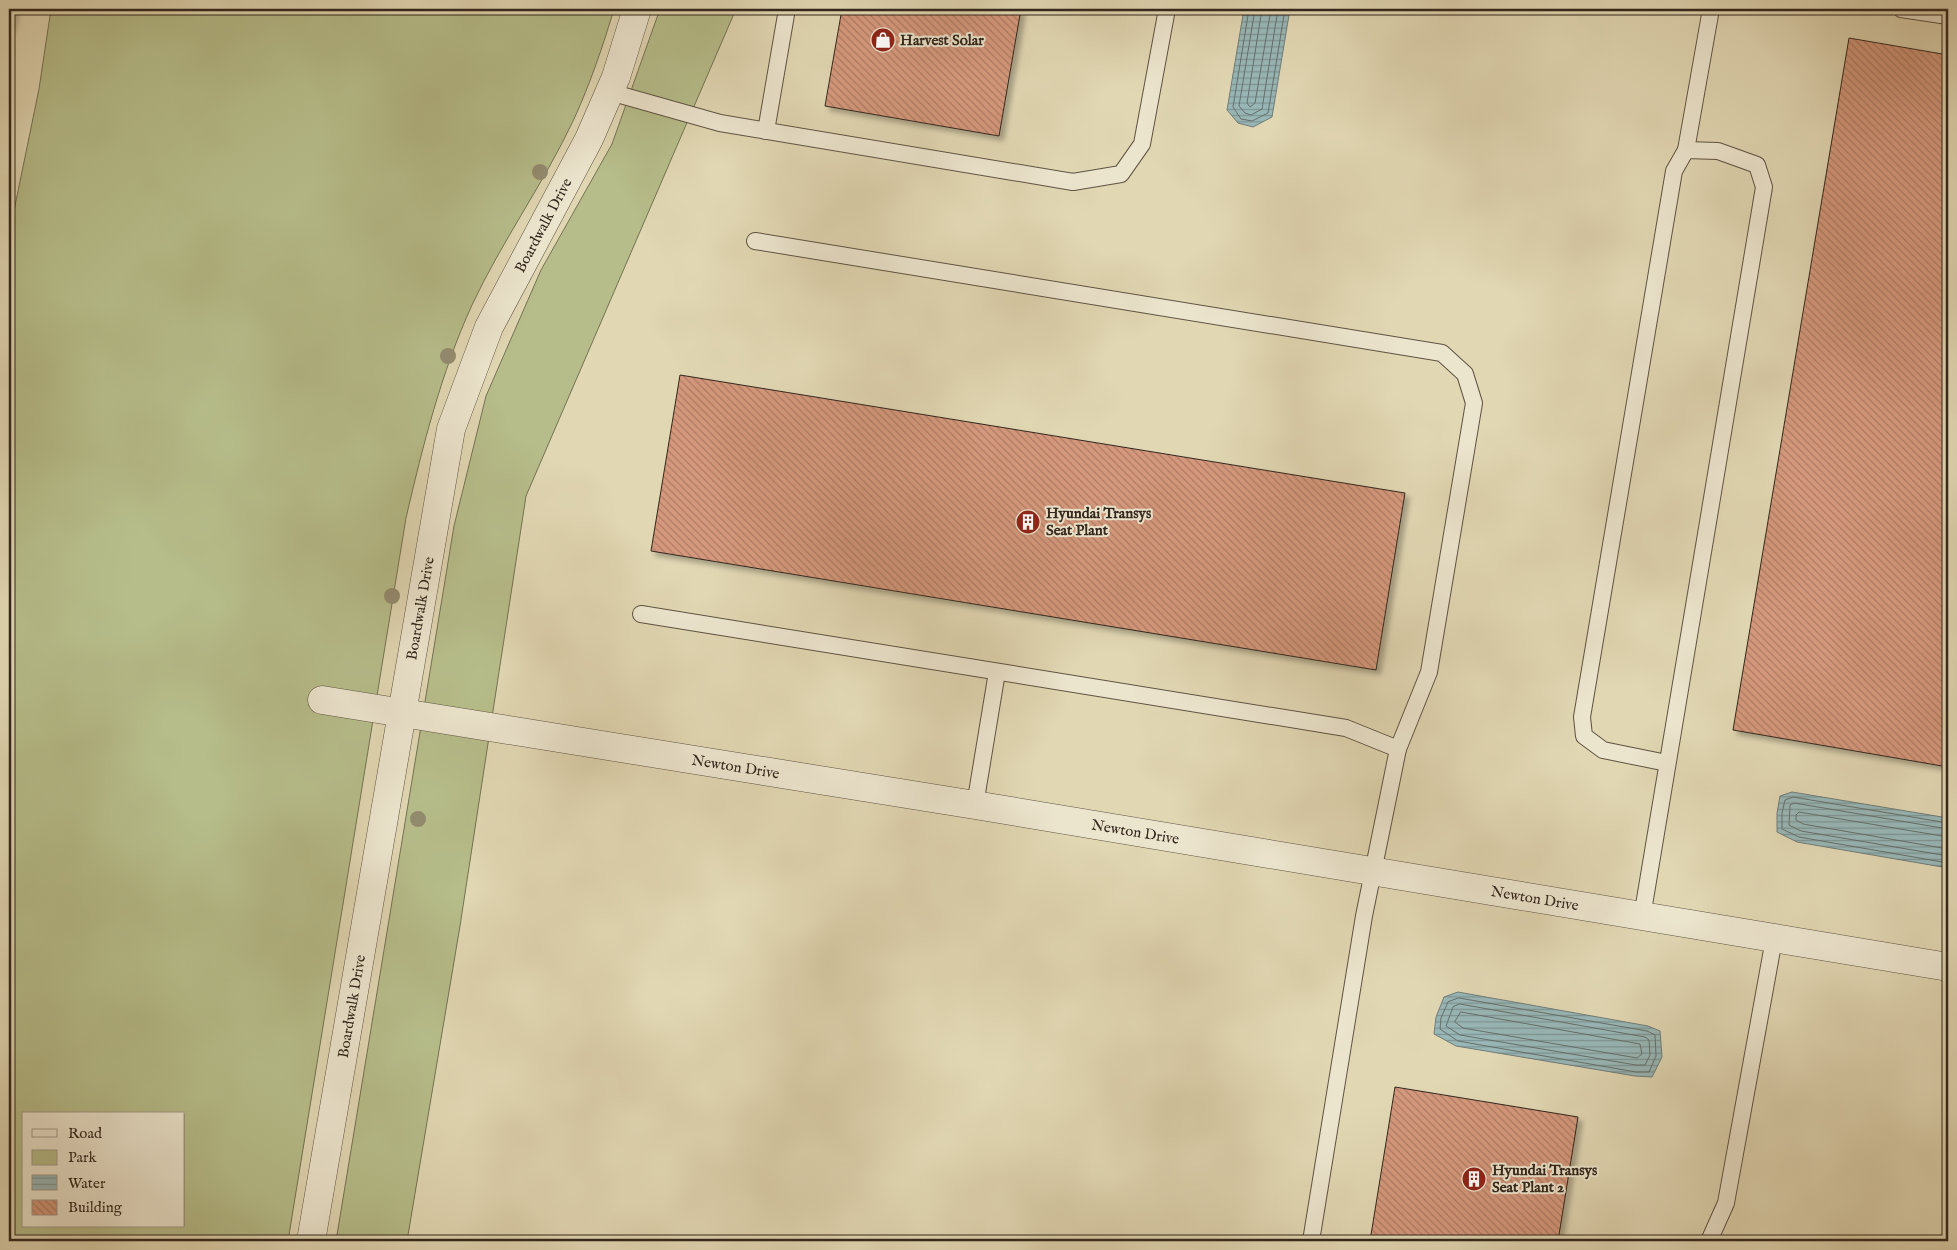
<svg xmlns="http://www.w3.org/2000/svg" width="1957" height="1250" font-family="'IM FELL English',serif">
	<defs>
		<pattern id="water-rules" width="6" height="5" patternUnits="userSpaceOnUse" patternTransform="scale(1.25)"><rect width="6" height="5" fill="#98b7b7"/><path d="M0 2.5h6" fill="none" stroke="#7d9594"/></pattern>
		<pattern id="building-back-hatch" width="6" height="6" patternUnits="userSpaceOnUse" patternTransform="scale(1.25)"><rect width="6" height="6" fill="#d5987c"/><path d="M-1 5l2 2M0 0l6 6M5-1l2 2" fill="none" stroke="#ad7c65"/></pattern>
		<filter id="shadow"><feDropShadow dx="4.5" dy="4.5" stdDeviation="2.5" flood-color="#0004"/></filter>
	</defs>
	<rect width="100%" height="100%" fill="#e1d7b3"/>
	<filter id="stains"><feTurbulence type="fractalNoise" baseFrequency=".004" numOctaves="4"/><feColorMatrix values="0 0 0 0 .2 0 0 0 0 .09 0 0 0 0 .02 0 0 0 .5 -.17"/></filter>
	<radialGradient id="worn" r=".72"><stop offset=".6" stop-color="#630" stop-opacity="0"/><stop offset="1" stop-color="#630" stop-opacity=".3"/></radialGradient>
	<!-- green -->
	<g fill="#b6bd8a" stroke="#747254" fill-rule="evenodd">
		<path d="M 51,9 L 614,9 C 603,46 590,84 574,119 C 544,183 502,241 472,305 C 441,373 423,445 406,518 L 288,1241 L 9,1241 L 9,235 L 39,89 ZM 24,1114 L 184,1114 L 184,1226 L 24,1226 Z"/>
		<polygon points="660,9 736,9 526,496 460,926 407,1241 336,1241 454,526 486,396 541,270 612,144"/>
	</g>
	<!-- water -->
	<g fill="url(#water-rules)" stroke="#707d79">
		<polygon points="1244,9 1290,9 1272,117 1253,127 1238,123 1227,110"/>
		<polygon points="1792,792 1948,818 1948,868 1797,842 1777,832 1777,813 1780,796"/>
		<polygon points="1458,992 1648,1026 1660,1031 1662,1057 1652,1077 1635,1076 1456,1046 1434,1034 1436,1017 1444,997"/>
	</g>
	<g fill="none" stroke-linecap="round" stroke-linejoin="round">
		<!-- shore -->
		<g stroke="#666f6a" stroke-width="1">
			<polyline points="1249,9 1233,107 1241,119 1252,121 1268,113 1285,9"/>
			<polyline points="1255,9 1239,106 1245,113 1251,115 1262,109 1278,9"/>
			<polyline points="1262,9 1247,103 1250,107 1255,103 1271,9"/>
			<polyline points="1948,823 1793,797 1785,800 1782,813 1782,829 1799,837 1948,863"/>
			<polyline points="1948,829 1794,803 1790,805 1789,825 1801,831 1948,856"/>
			<polyline points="1948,837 1799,812 1796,815 1796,820 1803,824 1948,849"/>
			<polygon points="1459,998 1647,1031 1655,1035 1656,1056 1649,1072 1636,1072 1458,1041 1440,1029 1441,1018 1448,1002"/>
			<polygon points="1460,1004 1645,1037 1649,1040 1650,1055 1645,1065 1636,1065 1460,1035 1446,1026 1453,1007"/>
			<polygon points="1461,1012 1640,1044 1642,1054 1637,1058 1463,1028 1455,1022"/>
		</g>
	</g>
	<!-- building -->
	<g fill="url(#building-back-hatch)" stroke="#33271d" filter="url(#shadow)">
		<polygon points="9,9 14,9 10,29 9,28"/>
		<polygon points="842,9 1021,9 999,136 825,106"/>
		<polygon points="1849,38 1948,55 1948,767 1733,730"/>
		<polygon points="680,375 1405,493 1376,670 651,551"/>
		<polygon points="1395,1087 1578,1117 1558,1241 1370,1241"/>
	</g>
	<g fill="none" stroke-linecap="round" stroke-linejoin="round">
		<defs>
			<g id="service">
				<polyline points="1901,9 1948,16"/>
				<polyline points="610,92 720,123 1073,182 1121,174 1142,144 1167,9"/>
				<polyline points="766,131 787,9"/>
				<polyline points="1686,150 1711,9"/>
				<polyline points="755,241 1442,353 1465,374 1474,403 1429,672 1398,749 1364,916 1311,1241"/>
				<polyline points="641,614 1346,728 1398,749"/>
				<polyline points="975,805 997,672"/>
				<polyline points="1642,917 1764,187 1757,165 1718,151 1686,150 1674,171 1582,717 1584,736 1603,750 1667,763"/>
				<polyline points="1709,1241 1726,1203 1774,939"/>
			</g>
			<g id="minor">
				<path id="s1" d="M 322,700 L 975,805 L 1948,967"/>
			</g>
			<g id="tertiary">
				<path id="s2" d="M 311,1241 L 451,429 L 489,327 L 589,139 L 616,77 L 637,9"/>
			</g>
		</defs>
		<!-- service casing -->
		<use href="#service" stroke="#5e5342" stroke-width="18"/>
		<!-- minor casing -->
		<use href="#minor" stroke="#5e5342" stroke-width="29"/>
		<!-- tertiary casing -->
		<use href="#tertiary" stroke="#5e5342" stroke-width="29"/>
		<!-- service -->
		<use href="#service" stroke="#ece5ce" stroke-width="16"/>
		<!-- minor -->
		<use href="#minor" stroke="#ece5ce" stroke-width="28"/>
		<!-- tertiary -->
		<use href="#tertiary" stroke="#ece5ce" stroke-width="28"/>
	</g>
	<!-- trees -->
	<g fill="#938b6f">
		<circle cx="540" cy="172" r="8"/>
		<circle cx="448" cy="356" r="8"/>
		<circle cx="392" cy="596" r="8"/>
		<circle cx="418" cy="819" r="8"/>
	</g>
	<!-- icons -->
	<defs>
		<symbol id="shop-disc" viewBox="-11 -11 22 22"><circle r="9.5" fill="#8f2418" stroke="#ece5ce"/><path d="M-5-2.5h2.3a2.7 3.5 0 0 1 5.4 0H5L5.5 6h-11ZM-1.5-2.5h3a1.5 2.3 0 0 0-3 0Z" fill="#fff"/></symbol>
		<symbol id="building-disc" viewBox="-11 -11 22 22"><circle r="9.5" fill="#8f2418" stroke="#ece5ce"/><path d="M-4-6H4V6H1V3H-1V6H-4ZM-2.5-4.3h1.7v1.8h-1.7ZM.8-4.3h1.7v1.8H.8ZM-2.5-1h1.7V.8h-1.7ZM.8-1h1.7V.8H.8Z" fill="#fff"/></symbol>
	</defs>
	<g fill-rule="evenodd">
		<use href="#shop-disc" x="869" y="26" width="28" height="28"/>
		<use href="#building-disc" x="1014" y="508" width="28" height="28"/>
		<use href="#building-disc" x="1460" y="1165" width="28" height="28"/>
	</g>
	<g text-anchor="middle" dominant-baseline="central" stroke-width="4" stroke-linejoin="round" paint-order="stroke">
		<!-- poi labels -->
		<g font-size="15" font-weight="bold" fill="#33271d" stroke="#ece5ce" text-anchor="start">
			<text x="900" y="40">Harvest Solar</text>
			<text x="1046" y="513">Hyundai Transys<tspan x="1046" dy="17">Seat Plant</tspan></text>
			<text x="1492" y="1170">Hyundai Transys<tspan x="1492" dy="17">Seat Plant 2</tspan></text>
		</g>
		<!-- street labels -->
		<g font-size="15" fill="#33271d" stroke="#ece5ce">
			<text stroke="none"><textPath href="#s2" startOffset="1048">Boardwalk Drive</textPath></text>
			<text stroke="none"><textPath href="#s2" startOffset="642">Boardwalk Drive</textPath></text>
			<text stroke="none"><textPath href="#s1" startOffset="419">Newton Drive</textPath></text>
			<text stroke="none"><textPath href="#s1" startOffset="824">Newton Drive</textPath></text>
			<text stroke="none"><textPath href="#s1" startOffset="1229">Newton Drive</textPath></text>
			<text stroke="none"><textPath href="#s2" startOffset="238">Boardwalk Drive</textPath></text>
		</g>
	</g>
	<!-- margin -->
	<rect width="1957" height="1250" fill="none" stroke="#e1d7b3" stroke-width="30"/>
	<rect x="10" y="10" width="1937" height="1230" fill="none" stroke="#33271d" stroke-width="2.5"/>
	<rect x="15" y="15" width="1927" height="1220" fill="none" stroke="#33271d"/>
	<!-- legend -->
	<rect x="22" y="1112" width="162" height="115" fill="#ece5ce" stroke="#a29987"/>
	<rect x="32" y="1129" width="25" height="8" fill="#ece5ce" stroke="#a29987"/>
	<text x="68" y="1138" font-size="15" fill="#33271d">Road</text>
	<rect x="32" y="1150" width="25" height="15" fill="#b6bd8a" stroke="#a29987"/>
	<text x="68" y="1162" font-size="15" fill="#33271d">Park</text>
	<rect x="32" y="1175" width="25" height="15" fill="url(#water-rules)" stroke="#a29987"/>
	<text x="68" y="1188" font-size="15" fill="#33271d">Water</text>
	<rect x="32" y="1200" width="25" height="15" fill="url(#building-back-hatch)" stroke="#a29987"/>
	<text x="68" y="1212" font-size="15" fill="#33271d">Building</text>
	<rect width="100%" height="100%" filter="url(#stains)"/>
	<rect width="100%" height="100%" fill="url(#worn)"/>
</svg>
